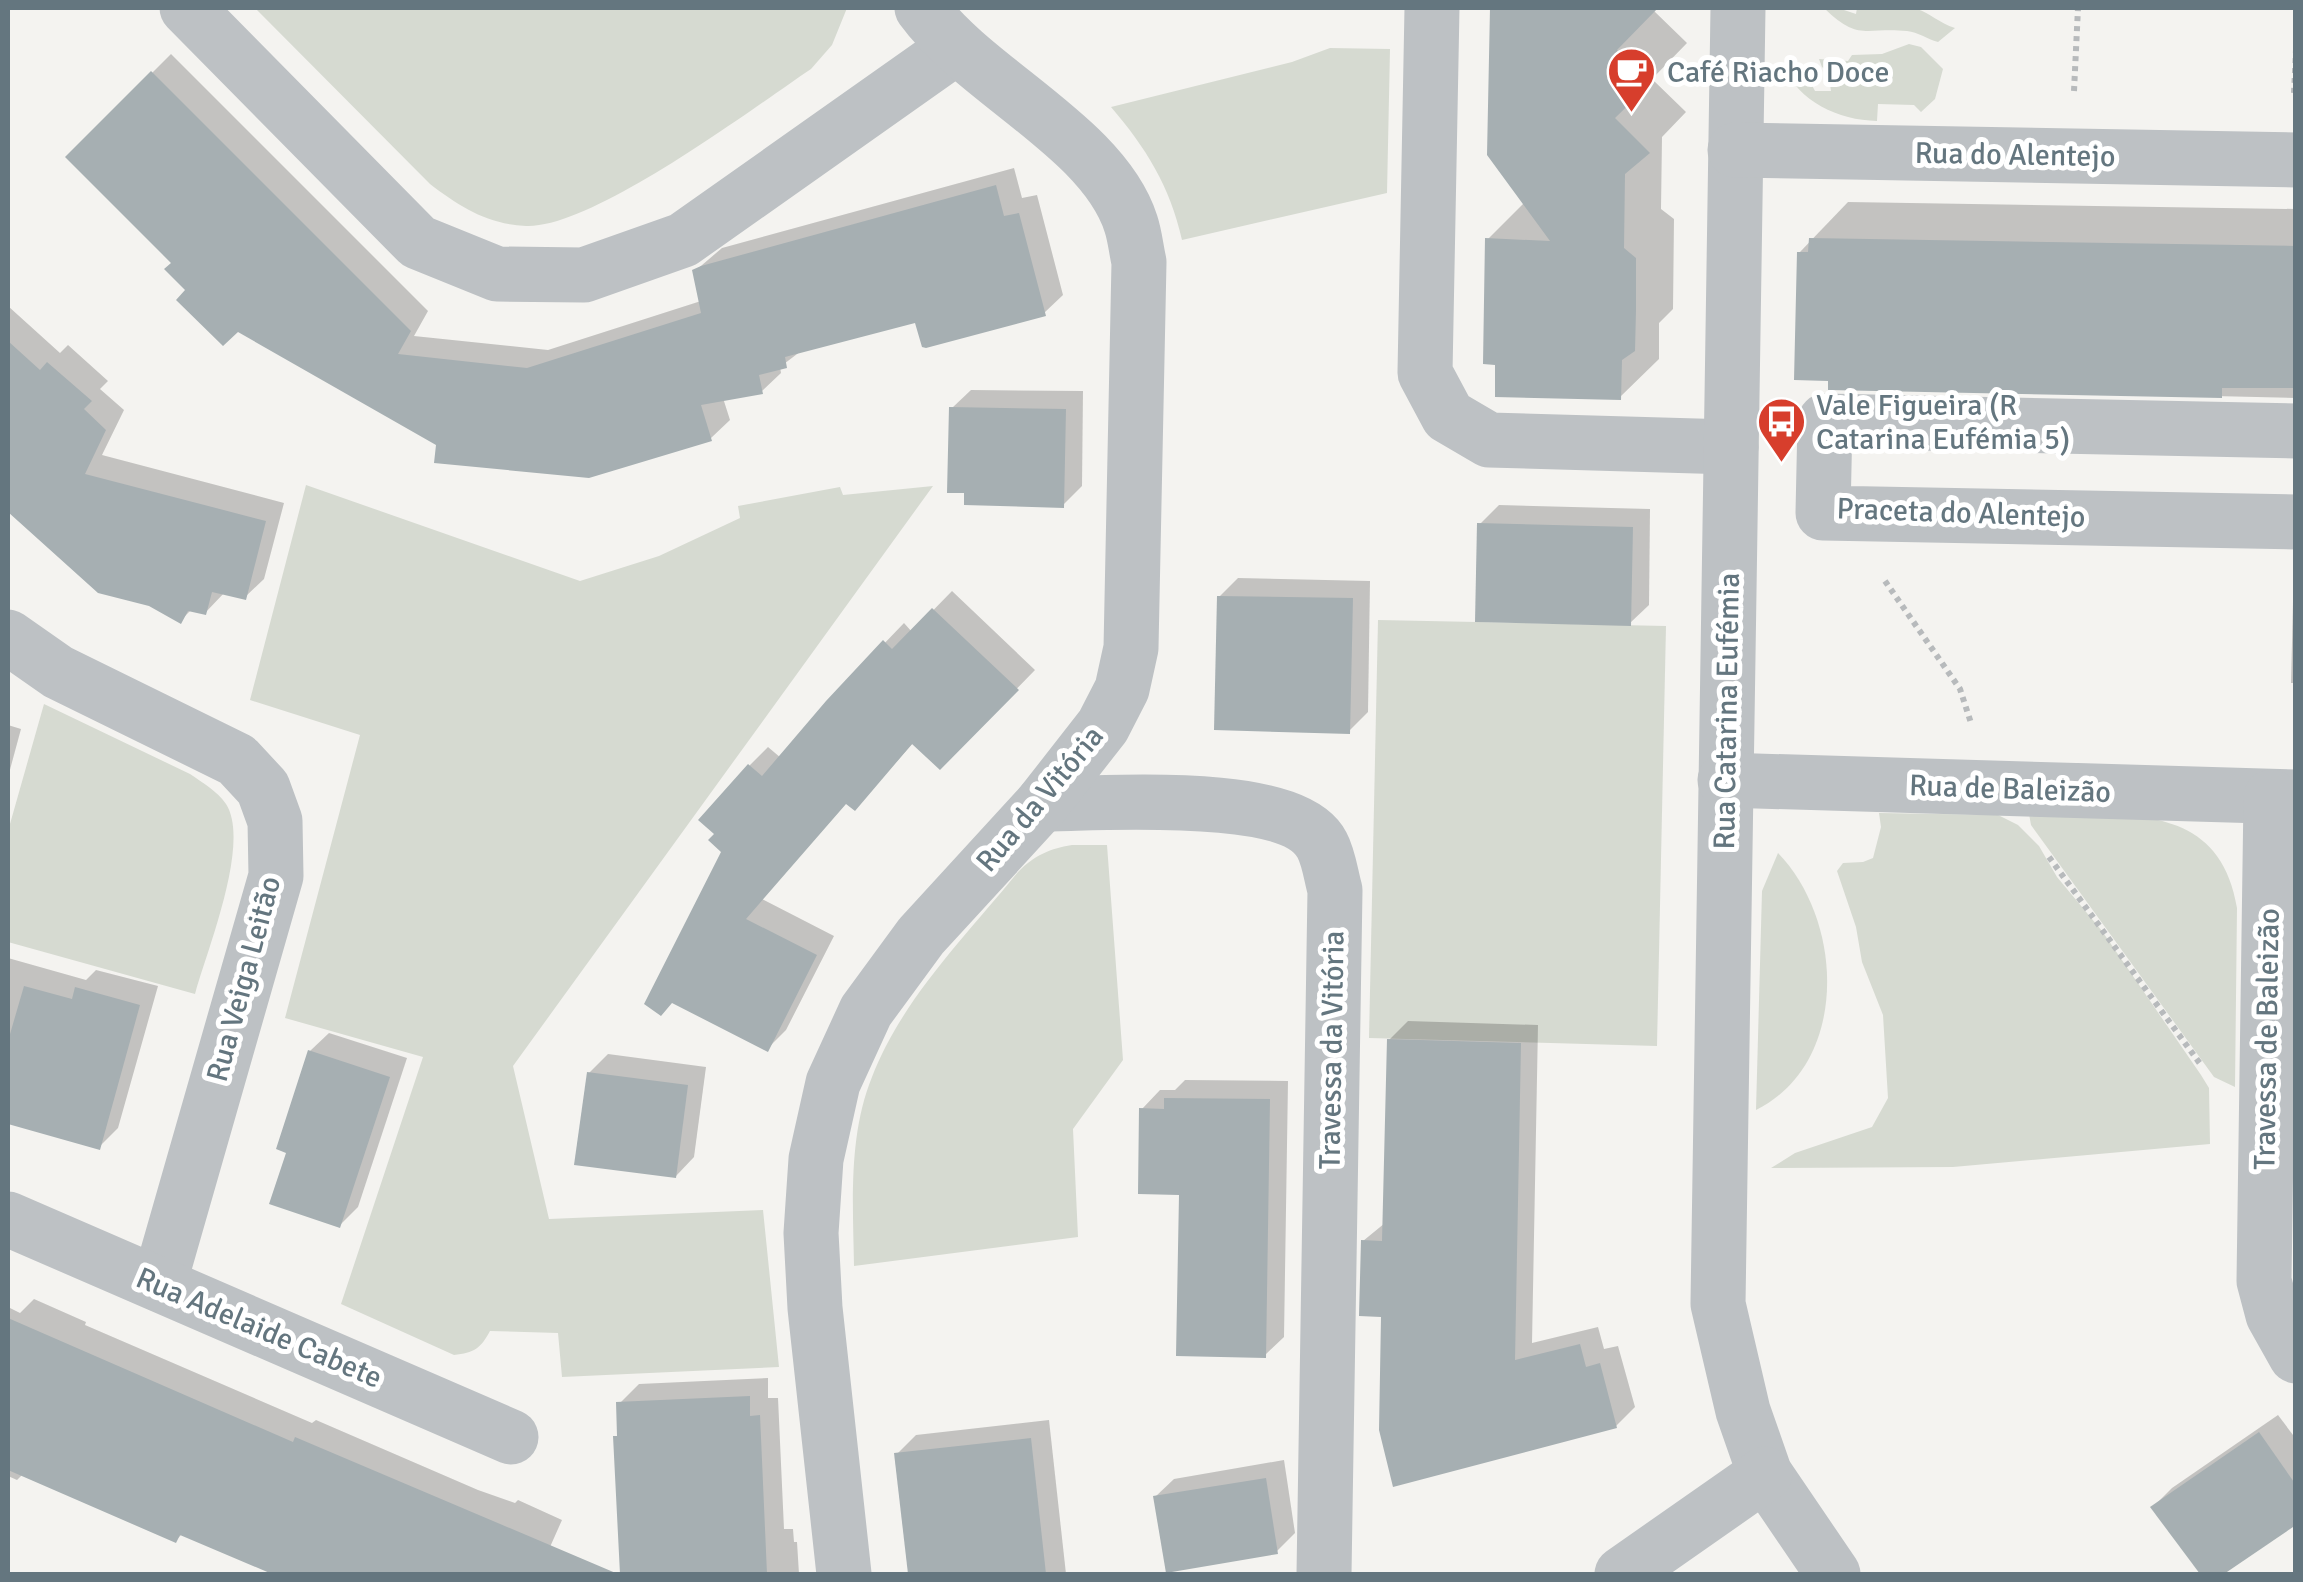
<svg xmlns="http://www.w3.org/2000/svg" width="2303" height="1582" font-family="Signika,sans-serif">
	<rect width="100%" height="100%" fill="#f4f3f0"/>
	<!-- green -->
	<g fill="#d6dad1">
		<path d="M 255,8 L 847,8 L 832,45 L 811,69 C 753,108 592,229 526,226 C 487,224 460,207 430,184 Z"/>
		<path d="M 1824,8 L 1838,8 L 1856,14 L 1857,8 C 1876,7 1899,4 1917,9 C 1930,13 1939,23 1955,28 L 1938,42 C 1927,39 1918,32 1907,31 C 1865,27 1859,42 1824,8 Z"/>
		<path d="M 1909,44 L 1921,47 L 1943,69 L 1935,99 L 1921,112 L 1914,105 L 1878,104 L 1877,121 C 1838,120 1799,102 1783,65 L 1806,74 L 1815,91 L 1831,91 L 1829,78 L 1833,75 L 1822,67 L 1819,59 L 1848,61 L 1852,55 L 1882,54 Z"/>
		<path d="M 1330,48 L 1390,49 L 1387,193 L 1182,240 C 1170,186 1146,148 1111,107 L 1292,62 Z"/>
		<path d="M 306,485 L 580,581 L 659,556 L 740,518 L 738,506 L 840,487 L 843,495 L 933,486 L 513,1066 L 549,1219 L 763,1210 L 779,1367 L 562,1377 L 558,1333 L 490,1331 C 481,1348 474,1353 454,1355 L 341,1304 L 423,1057 L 285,1018 L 360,735 L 250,700 Z"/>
		<polygon points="1378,620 1666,626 1657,1046 1369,1038"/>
		<path d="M 44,704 L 190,774 C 203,783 217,791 226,804 C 251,843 207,950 195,994 L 8,942 L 8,831 Z"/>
		<polygon points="1879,813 1998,815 2018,825 2039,846 2057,877 2102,931 2201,1075 2209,1088 2210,1144 1953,1167 1771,1168 1795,1153 1872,1127 1888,1098 1883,1015 1862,962 1856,927 1837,871 1843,863 1863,862 1873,858 1881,827"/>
		<path d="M 2029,814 C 2116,817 2219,796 2237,908 L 2235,1087 L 2214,1077 L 2031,825 Z"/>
		<path d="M 1072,845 L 1107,845 L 1123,1060 L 1073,1129 L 1078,1237 L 854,1266 C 853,1204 848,1136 872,1077 C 902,999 966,936 1018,872 C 1035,855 1049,849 1072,845 Z"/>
		<path d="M 1778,853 C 1844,921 1850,1063 1756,1110 L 1762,891 Z"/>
	</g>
	<!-- shadow -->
	<g fill="#0003">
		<polygon points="1492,8 1656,8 1653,10 1687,43 1652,79 1686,112 1662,137 1661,209 1674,219 1673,309 1659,323 1659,359 1620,397 1488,239 1525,202 1490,155"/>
		<polygon points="171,54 428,311 414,336 548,350 701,301 695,271 722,248 1014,168 1022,198 1037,195 1063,295 1044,313 917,320 801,351 780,367 781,373 762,391 723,398 730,420 711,438 439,444 238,329 188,290 174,263 68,157"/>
		<polygon points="1848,202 2296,209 2296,398 1830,387 1799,253"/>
		<polygon points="8,306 60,353 68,345 108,381 100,389 124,410 102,455 284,503 264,579 245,597 225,592 205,613 192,609 180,621 150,604 99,591 8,508"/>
		<polygon points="971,390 1083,391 1082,486 1063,505 952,408"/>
		<polygon points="1499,505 1650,509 1649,605 1630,623 1480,524"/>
		<polygon points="2296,559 2296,683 2291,683 2294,561"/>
		<polygon points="1238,578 1370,581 1368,712 1349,731 1219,597"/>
		<polygon points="952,591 1035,670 940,767 914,742 855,808 847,802 762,899 834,936 786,1030 767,1049 725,851 750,765 768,747 781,758 828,702 904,623 912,632"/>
		<polygon points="8,725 21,729 8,777"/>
		<polygon points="8,958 86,980 96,970 158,986 118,1128 99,1147 8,1121"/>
		<polygon points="1408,1021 1538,1025 1532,1343 1598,1327 1604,1349 1618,1346 1635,1407 1616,1426 1384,1314 1363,1241 1385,1223 1389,1040"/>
		<polygon points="329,1033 407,1058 358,1207 340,1225 289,1151 310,1051"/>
		<polygon points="608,1054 706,1067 694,1157 676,1176 589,1073"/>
		<polygon points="1185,1080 1288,1081 1284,1337 1265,1355 1142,1109 1160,1090 1175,1090"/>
		<polygon points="34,1299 86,1322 85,1325 312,1423 316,1420 478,1490 515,1503 518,1500 562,1520 538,1574 281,1574 183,1533 176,1540 23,1474 17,1480 8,1476 8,1336 16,1340 18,1336 8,1331 8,1307 20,1313"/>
		<polygon points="768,1378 768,1398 778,1398 784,1529 793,1529 794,1542 797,1542 799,1574 627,1574 620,1403 639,1384"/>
		<polygon points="2278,1415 2296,1439 2296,1522 2220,1574 2203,1574 2153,1507 2172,1488"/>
		<polygon points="1049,1420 1066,1574 910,1574 897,1454 916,1435"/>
		<polygon points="1284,1460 1295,1533 1276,1552 1155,1497 1174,1479"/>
	</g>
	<!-- building -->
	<g fill="#a6afb2">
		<polygon points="1490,8 1658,8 1617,50 1651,83 1615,118 1650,153 1625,174 1624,248 1636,258 1636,310 1635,351 1622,360 1621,400 1495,397 1495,365 1483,364 1485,238 1550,241 1487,155"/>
		<polygon points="151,71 411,331 398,354 527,368 701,313 692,270 701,266 996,185 1004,216 1019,213 1046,316 926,348 922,347 915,323 785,357 787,368 759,375 763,394 701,405 712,441 589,478 434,463 436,445 238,332 223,346 176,300 185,290 164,269 171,263 65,157"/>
		<polygon points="1809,238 2296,246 2296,388 2222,388 2222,398 1828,390 1828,381 1794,380 1797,252 1808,252"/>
		<polygon points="8,341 40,370 47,362 92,401 84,409 106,430 85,474 266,521 246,600 212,592 206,615 188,611 181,624 149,606 98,593 8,512"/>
		<polygon points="949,407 1066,409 1064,508 964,505 964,493 947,493"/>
		<polygon points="1477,523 1633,527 1631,626 1475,622"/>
		<polygon points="1217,596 1353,598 1350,734 1214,730"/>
		<polygon points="932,608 1019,690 940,770 912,744 855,811 846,804 746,919 817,955 768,1052 672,1003 661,1016 644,1004 721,852 708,840 714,834 698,820 748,764 762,776 826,701 883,640 892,649"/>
		<polygon points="24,986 72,999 75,987 140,1005 100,1150 8,1124 8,1041"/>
		<polygon points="1387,1039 1521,1043 1515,1360 1580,1344 1586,1367 1600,1363 1617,1428 1393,1487 1379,1430 1381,1317 1359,1316 1361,1240 1382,1241"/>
		<polygon points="308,1050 390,1077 340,1228 269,1204 286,1153 276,1149"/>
		<polygon points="587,1072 688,1085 676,1178 574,1165"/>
		<polygon points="1164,1098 1270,1099 1266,1358 1176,1356 1179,1195 1138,1194 1139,1108 1164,1109"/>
		<polygon points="8,1318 293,1442 295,1437 618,1574 272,1574 180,1535 176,1543 8,1470"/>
		<polygon points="750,1396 750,1416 760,1415 767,1574 620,1574 613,1436 617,1436 616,1402"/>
		<polygon points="2259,1432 2296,1485 2296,1525 2224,1574 2200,1574 2150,1507"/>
		<polygon points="1031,1438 1046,1574 908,1574 894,1453"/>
		<polygon points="1266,1478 1278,1554 1166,1573 1153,1496"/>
	</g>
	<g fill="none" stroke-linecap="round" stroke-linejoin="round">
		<!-- path -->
		<g stroke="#b7babc" stroke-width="6" stroke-dasharray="5 5" stroke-linecap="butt">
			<polyline points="2074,91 2078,8"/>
			<polyline points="2294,93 2296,50"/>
			<polyline points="1885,581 1960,689 1971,723"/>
			<polyline points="2049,857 2201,1065"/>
		</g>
		<!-- minor -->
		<g stroke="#bdc1c4" stroke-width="55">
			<polyline points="187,8 418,242 497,274 584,275 683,240 955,48"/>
			<polyline points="1432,8 1425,373 1448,416 1489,440 1731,447"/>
			<polyline points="1738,8 1718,1304 1743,1411 1765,1474 1833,1574"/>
			<polyline points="1735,150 2296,160"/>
			<polyline points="2296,431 1825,421 1823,513 2296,522"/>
			<polyline points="8,637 58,672 237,760 263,788 275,821 276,876 159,1284"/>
			<polyline points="1725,780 2296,797"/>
			<polyline points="2271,797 2264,1281 2273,1315 2296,1356"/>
			<path d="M 1042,804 C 1101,804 1292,788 1322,845 C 1329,858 1331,876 1335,890 L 1324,1574"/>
			<polyline points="8,1219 511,1437"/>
			<path d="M 844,1574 L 815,1308 L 811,1233 L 816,1159 L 833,1083 L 866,1011 L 921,936 L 1042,804 L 1103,726 L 1122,689 L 1131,648 L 1139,262 C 1136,249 1135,236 1131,224 C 1104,138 976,82 922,8"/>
			<polyline points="1622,1574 1765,1474"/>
		</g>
	</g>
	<!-- icons -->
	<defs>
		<symbol id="cafe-pin" viewBox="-11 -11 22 30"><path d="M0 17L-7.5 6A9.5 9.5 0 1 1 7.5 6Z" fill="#d73e2c" stroke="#fff"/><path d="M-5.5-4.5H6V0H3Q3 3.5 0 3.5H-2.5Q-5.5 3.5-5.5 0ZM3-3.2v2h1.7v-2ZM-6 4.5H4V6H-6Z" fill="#fff"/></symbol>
		<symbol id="bus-pin" viewBox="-11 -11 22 30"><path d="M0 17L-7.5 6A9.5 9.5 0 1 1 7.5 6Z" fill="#d73e2c" stroke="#fff"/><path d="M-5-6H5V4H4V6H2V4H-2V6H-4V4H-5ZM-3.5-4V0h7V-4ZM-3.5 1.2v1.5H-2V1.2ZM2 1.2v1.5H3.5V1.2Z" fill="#fff"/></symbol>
	</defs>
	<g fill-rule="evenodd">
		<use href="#cafe-pin" x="1604" y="44" width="55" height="75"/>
		<use href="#bus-pin" x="1754" y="394" width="55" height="75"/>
	</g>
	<g text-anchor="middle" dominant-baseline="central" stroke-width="10" stroke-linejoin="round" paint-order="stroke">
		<!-- poi labels -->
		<g font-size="30" fill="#64767f" stroke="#fff" text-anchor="start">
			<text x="1667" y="72">Café Riacho Doce</text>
			<text x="1816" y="405">Vale Figueira (R<tspan x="1816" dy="34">Catarina Eufémia 5)</tspan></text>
		</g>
		<!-- street labels -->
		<g font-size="30" fill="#64767f" stroke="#fff">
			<text transform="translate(2015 155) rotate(1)">Rua do Alentejo</text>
			<text transform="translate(1961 513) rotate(2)">Praceta do Alentejo</text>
			<text transform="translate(1727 711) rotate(-89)">Rua Catarina Eufémia</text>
			<text transform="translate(2010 789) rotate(2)">Rua de Baleizão</text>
			<text transform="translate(1040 799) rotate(-50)">Rua da Vitória</text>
			<text transform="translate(244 979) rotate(-75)">Rua Veiga Leitão</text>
			<text transform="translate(2267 1039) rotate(-89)">Travessa de Baleizão</text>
			<text transform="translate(1332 1050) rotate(-89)">Travessa da Vitória</text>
			<text transform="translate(259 1328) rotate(23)">Rua Adelaide Cabete</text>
		</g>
	</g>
	<!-- border -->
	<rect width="2303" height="1582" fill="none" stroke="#64767f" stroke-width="20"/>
</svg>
